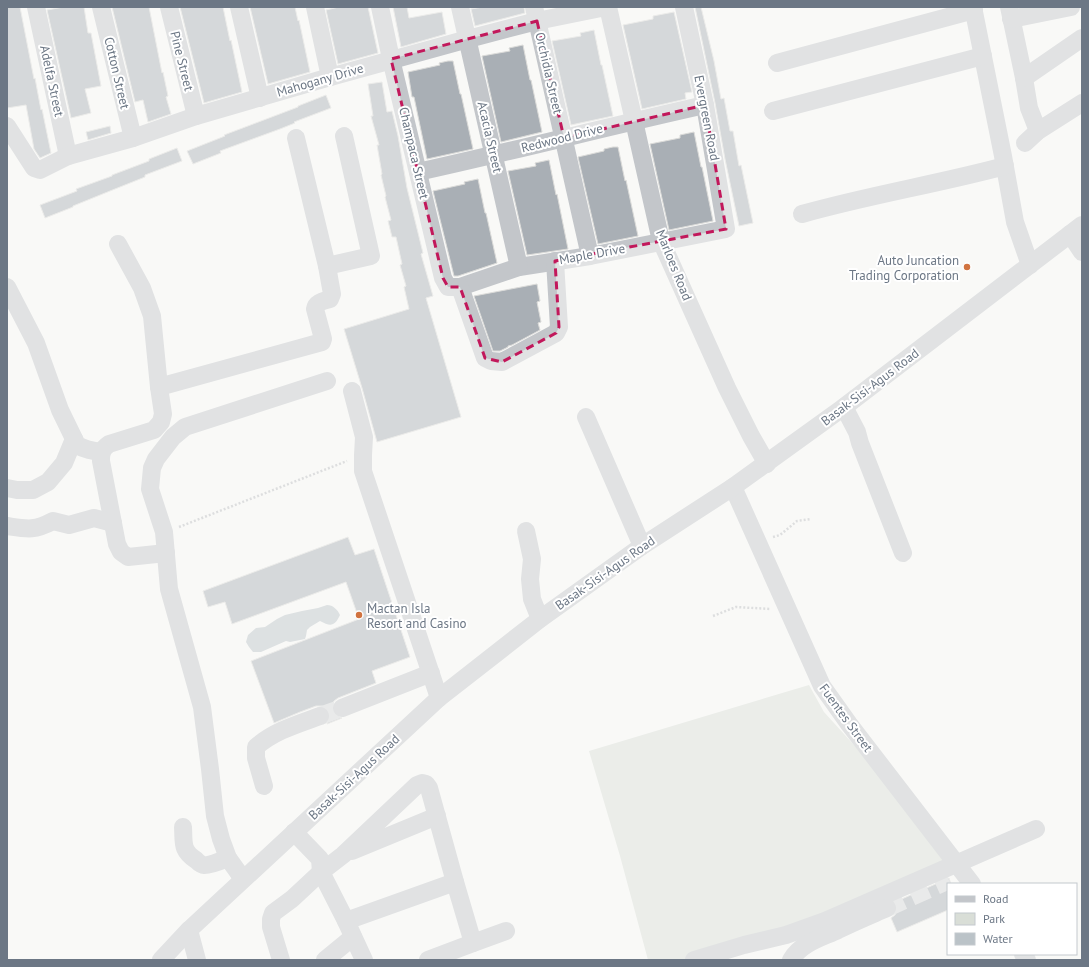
<svg xmlns="http://www.w3.org/2000/svg" width="1089" height="967" font-family="'PT Sans',sans-serif">
	<rect width="100%" height="100%" fill="#f9f9f7"/>
	<!-- green -->
	<polygon fill="#d9ded7" points="809,685 824,712 864,756 951,864 839,912 686,960 648,960 620,856 589,751"/>
	<!-- water -->
	<path fill="#bbc3c8" d="M 327,605 C 333,605 338,610 340,615 C 335,626 331,627 320,621 L 310,627 L 307,630 L 306,636 L 305,639 L 290,642 L 286,641 L 261,652 L 253,652 L 249,647 L 246,642 L 248,635 L 256,628 L 265,627 L 277,619 L 285,615 L 302,611 L 318,608 Z"/>
	<!-- building -->
	<g fill="#a9afb5" stroke="#dbdbd9">
		<polygon points="7,7 20,7 34,79 35,78 41,110 42,109 51,153 40,158 34,149 26,105 7,108"/>
		<polygon points="64,7 84,7 88,33 91,33 101,86 85,89 91,113 71,118 47,10"/>
		<polygon points="112,7 149,7 162,73 163,72 168,96 166,97 171,114 148,122 143,100 135,102"/>
		<polygon points="180,7 223,7 230,41 231,40 242,92 204,103"/>
		<polygon points="250,7 295,7 298,21 299,20 310,72 268,84"/>
		<polygon points="339,7 368,7 378,53 338,64 326,10"/>
		<polygon points="393,7 407,7 409,18 442,12 446,34 401,47"/>
		<polygon points="483,7 524,7 525,13 475,26 471,9"/>
		<polygon points="695,7 701,7 714,61 721,99 724,98 730,131 733,131 739,166 741,165 753,223 739,226 725,159 715,103"/>
		<polygon points="674,12 692,92 685,93 686,99 642,109 623,25 653,19 653,16"/>
		<polygon points="594,30 601,65 602,65 613,116 571,125 552,41 581,36 580,33"/>
		<polygon points="523,45 530,80 531,80 542,132 501,142 482,56 510,51 509,48"/>
		<polygon points="448,61 453,61 460,94 461,94 473,149 427,159 414,97 412,97 408,72 440,65 439,63"/>
		<polygon points="382,82 387,112 392,111 398,136 407,188 423,253 421,254 433,296 426,298 461,417 377,442 362,388 344,329 409,309 404,287 406,286 400,265 402,264 396,237 392,237 388,221 391,220 385,197 386,196 381,175 382,174 377,145 379,145 371,116 373,116 368,84"/>
		<polygon points="326,95 331,108 294,122 295,123 280,129 220,151 221,153 193,164 187,151 225,136 224,135 298,107 298,106"/>
		<polygon points="110,126 111,133 88,140 86,132"/>
		<polygon points="694,132 701,167 702,167 713,221 669,230 650,144 680,138 680,135"/>
		<polygon points="613,147 618,147 625,181 626,180 638,236 598,244 578,157 604,151 604,149"/>
		<polygon points="177,148 182,161 145,175 145,177 110,191 73,206 73,207 45,218 40,205 77,191 76,189 112,176 112,175 149,161 149,159"/>
		<polygon points="549,160 556,195 557,194 568,249 527,255 508,171 536,166 535,163"/>
		<polygon points="478,179 485,213 486,213 497,263 458,276 454,276 433,191 465,184 464,182"/>
		<polygon points="537,284 540,301 537,302 541,322 538,323 540,330 512,345 508,346 508,347 500,351 493,351 474,296"/>
		<polygon points="348,537 355,555 374,549 410,657 372,671 376,683 338,698 334,701 332,706 332,712 336,716 342,718 327,724 330,718 330,713 327,708 322,706 316,706 300,712 274,723 251,661 359,619 346,582 232,624 225,602 208,607 203,591"/>
		<polygon points="949,878 951,884 948,884 948,910 897,932 891,918 895,915 897,910 897,904 895,902"/>
	</g>
	<g fill="none" stroke-linecap="round" stroke-linejoin="round">
		<!-- minor-tunnel -->
		<g stroke="#d6d8da" stroke-width="18" stroke-dasharray="18 9" stroke-linecap="butt">
			<polyline points="320,716 342,708"/>
			<polyline points="887,908 949,880"/>
		</g>
		<!-- path -->
		<g stroke="#bbbdc0" stroke-width="2.5" stroke-dasharray="2 2" stroke-linecap="butt">
			<polyline points="179,527 347,461"/>
			<polyline points="773,537 780,535 797,521 811,519"/>
			<polyline points="713,616 736,607 771,609"/>
		</g>
		<!-- minor -->
		<g stroke="#c3c6ca" stroke-width="18">
			<polyline points="36,7 68,156"/>
			<polyline points="101,7 133,138"/>
			<polyline points="169,7 196,116"/>
			<polyline points="239,7 260,98"/>
			<polyline points="315,7 330,77"/>
			<polyline points="380,7 391,59 443,278 448,287 460,287 519,267 590,256 726,229 705,105 684,7"/>
			<polyline points="460,7 519,267"/>
			<polyline points="534,7 590,256"/>
			<polyline points="608,7 634,121 661,241 727,388 751,436 767,464"/>
			<polyline points="973,7 1003,156 1015,222 1030,265"/>
			<polyline points="1009,7 1024,78 1029,108 1038,131"/>
			<polyline points="1011,19 1071,7"/>
			<polyline points="777,63 974,10"/>
			<polyline points="1024,78 1082,38"/>
			<polyline points="773,111 983,56"/>
			<polyline points="7,126 34,168 40,170 68,156 133,138 196,116 330,77 468,39 537,21 606,7"/>
			<polyline points="1025,143 1038,131 1082,103"/>
			<path d="M 418,172 C 514,151 610,126 705,105"/>
			<path d="M 802,214 C 869,195 938,184 1005,166"/>
			<polyline points="1070,234 1082,252"/>
			<path d="M 118,244 L 142,288 L 152,316 L 159,387 L 163,414 L 161,422 L 154,430 L 109,444 C 102,449 101,452 101,461 L 117,544 L 121,552 L 128,557 L 166,553"/>
			<polyline points="327,266 371,256 344,136"/>
			<path d="M 7,287 L 36,343 L 60,410 L 77,445 C 85,450 93,451 102,452"/>
			<polyline points="460,287 485,358 491,361 502,362 556,333 559,327 555,261"/>
			<path d="M 159,387 L 322,342 L 323,339 L 322,335 L 315,309 C 316,302 324,301 330,299 L 332,294 L 327,266 L 296,138"/>
			<polyline points="352,391 364,437 363,455 363,471 439,698"/>
			<polyline points="844,407 857,432 860,443 903,553"/>
			<polyline points="586,417 642,546"/>
			<polyline points="733,487 822,686 849,724 972,884"/>
			<polyline points="7,488 17,490 33,490 48,482 64,463 74,439"/>
			<path d="M 7,526 C 27,529 34,531 53,521 L 69,525 L 94,518 L 113,523"/>
			<polyline points="526,531 532,559 530,579 532,599 540,619"/>
			<polyline points="342,708 431,673"/>
			<path d="M 264,786 L 256,758 L 256,747 C 274,731 298,724 320,716"/>
			<path d="M 183,827 C 184,843 181,850 196,860 C 198,862 201,865 204,865 C 209,866 223,860 228,858"/>
			<polyline points="294,832 320,859 321,872 346,921 364,960"/>
			<polyline points="352,851 437,816"/>
			<polyline points="243,879 228,858 221,839 215,816 210,769 202,707 169,589 164,532 150,489 152,468 156,459 173,437 185,427 327,381"/>
			<polyline points="346,921 455,882"/>
			<polyline points="189,930 197,960"/>
			<polyline points="1023,954 1027,960"/>
			<polyline points="161,960 189,930 439,698 540,619 642,546 733,487 844,407 1082,225"/>
			<polyline points="281,960 271,927 271,919 273,913 292,899 321,872 343,855 417,785 422,783 426,784 429,788 455,882 473,943"/>
			<polyline points="325,960 353,937"/>
			<polyline points="428,960 473,943 506,931"/>
			<polyline points="694,960 744,945 786,935 825,921 1036,829"/>
			<path d="M 791,960 C 801,943 821,938 838,930 C 854,922 871,915 887,908"/>
		</g>
	</g>
	<!-- marked area -->
	<path d="M0 0H1089V967H0ZM 537,21 L 564,138 L 705,105 L 726,229 L 555,261 L 559,327 L 556,333 L 502,362 L 485,358 L 460,287 L 448,287 L 443,278 L 391,59 Z" fill="#f9f9f7" fill-opacity=".55" fill-rule="evenodd"/>
	<path fill="none" stroke="#c2185b" stroke-width="3" stroke-dasharray="8 5" stroke-linejoin="round" d="M 537,21 L 564,138 L 705,105 L 726,229 L 555,261 L 559,327 L 556,333 L 502,362 L 485,358 L 460,287 L 448,287 L 443,278 L 391,59 Z"/>
	<!-- markers -->
	<g fill="#d1733f" stroke="#fff" stroke-width="1.5">
		<circle cx="967" cy="267" r="4"/>
		<circle cx="359" cy="615" r="4"/>
	</g>
	<g text-anchor="middle" dominant-baseline="central" stroke-width="4" stroke-linejoin="round" paint-order="stroke">
		<!-- street labels -->
		<g font-size="13" fill="#6c7785" stroke="#fff">
			<text transform="translate(182 61) rotate(76)">Pine Street</text>
			<text transform="translate(117 73) rotate(77)">Cotton Street</text>
			<text transform="translate(549 73) rotate(77)">Orchidia Street</text>
			<text transform="translate(320 80) rotate(-16)">Mahogany Drive</text>
			<text transform="translate(52 81) rotate(78)">Adelfa Street</text>
			<text transform="translate(707 118) rotate(79)">Evergreen Road</text>
			<text transform="translate(490 137) rotate(77)">Acacia Street</text>
			<text transform="translate(562 138) rotate(-14)">Redwood Drive</text>
			<text transform="translate(414 153) rotate(77)">Champaca Street</text>
			<text transform="translate(592 254) rotate(-10)">Maple Drive</text>
			<text transform="translate(674 265) rotate(68)">Marloes Road</text>
			<text transform="translate(870 387) rotate(-37)">Basak-Sisi-Agus Road</text>
			<text transform="translate(605 573) rotate(-35)">Basak-Sisi-Agus Road</text>
			<text transform="translate(846 718) rotate(54)">Fuentes Street</text>
			<text transform="translate(354 777) rotate(-43)">Basak-Sisi-Agus Road</text>
		</g>
		<!-- poi labels -->
		<g font-size="13" fill="#6c7785" stroke="#fff" text-anchor="end">
			<text x="959" y="260">Auto Juncation<tspan x="959" dy="15">Trading Corporation</tspan></text>
			<text x="367" y="608" text-anchor="start">Mactan Isla<tspan x="367" dy="15">Resort and Casino</tspan></text>
		</g>
	</g>
	<!-- border -->
	<rect width="1089" height="967" fill="none" stroke="#6c7785" stroke-width="16"/>
	<!-- legend -->
	<rect x="947" y="883" width="130" height="72" fill="#ffffff" stroke="#c4c9ce"/>
	<rect x="955" y="896" width="20" height="6" fill="#c3c6ca" stroke="#c4c9ce"/>
	<text x="983" y="903" font-size="12" fill="#6c7785">Road</text>
	<rect x="955" y="913" width="20" height="12" fill="#d9ded7" stroke="#c4c9ce"/>
	<text x="983" y="923" font-size="12" fill="#6c7785">Park</text>
	<rect x="955" y="933" width="20" height="12" fill="#bbc3c8" stroke="#c4c9ce"/>
	<text x="983" y="943" font-size="12" fill="#6c7785">Water</text>
</svg>
